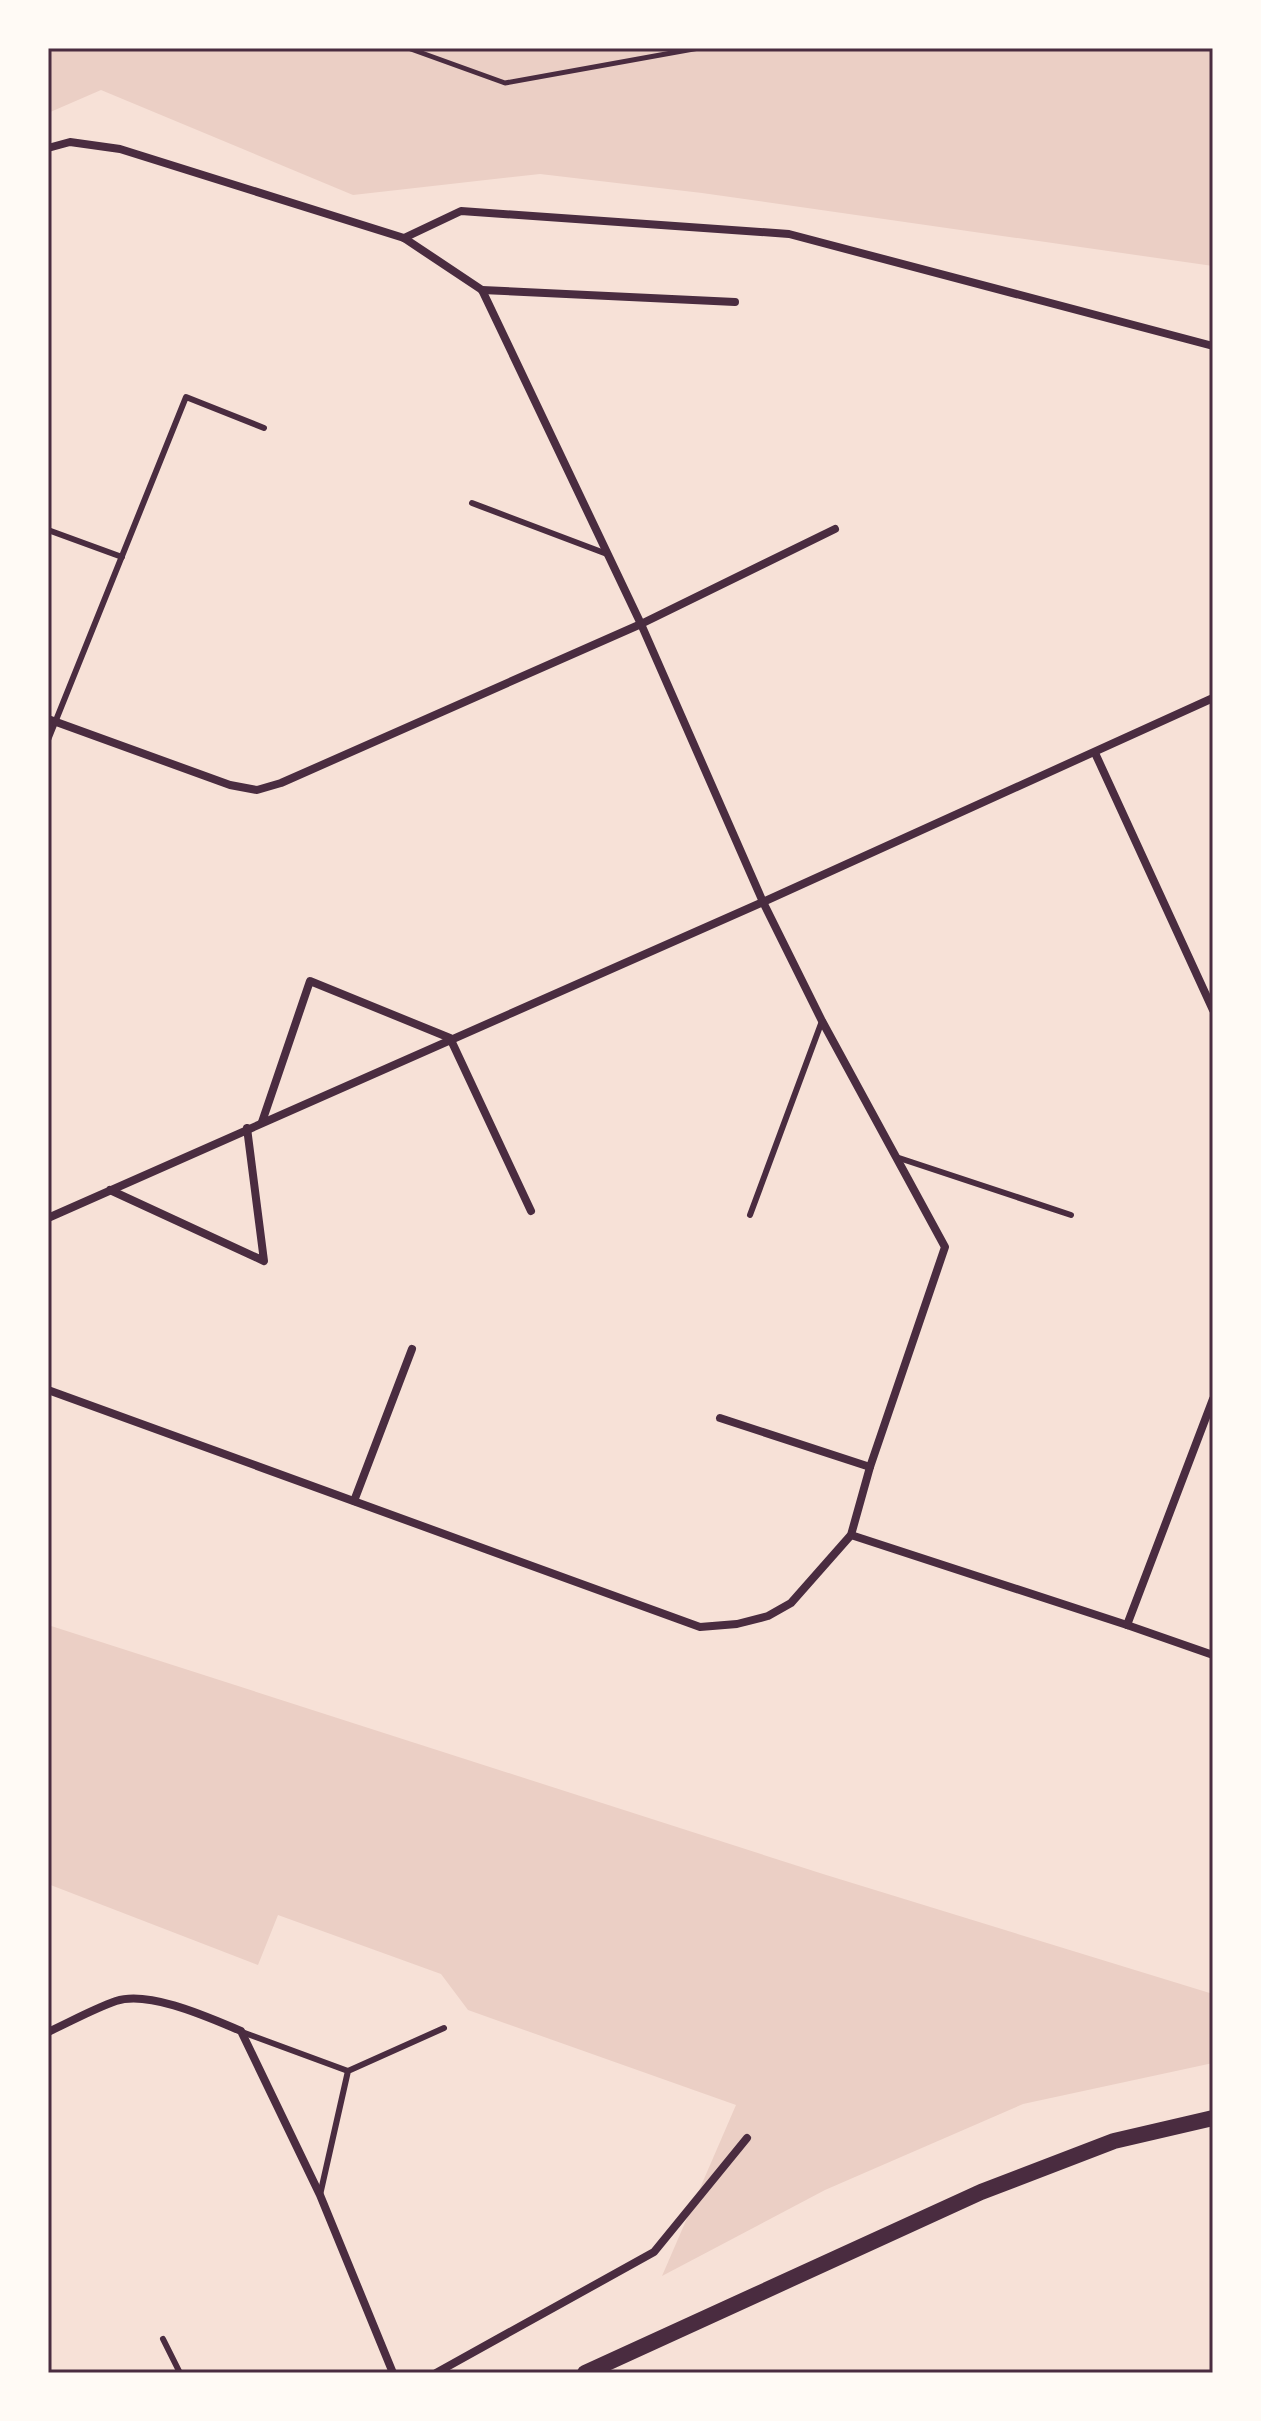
<svg xmlns="http://www.w3.org/2000/svg" width="1261" height="2421" font-family="Ubuntu,sans-serif">
	<rect width="100%" height="100%" fill="#f7e1d7"/>
	<!-- green -->
	<g fill="#ebcfc5">
		<polygon points="48,48 1213,48 1213,266 702,193 540,174 353,195 101,90 48,113"/>
		<polygon points="48,1625 823,1874 1213,1994 1213,2063 1023,2104 825,2190 662,2276 736,2105 468,2010 441,1974 278,1915 258,1965 48,1884"/>
	</g>
	<g fill="none" stroke-linecap="round" stroke-linejoin="round">
		<!-- path -->
		<polyline stroke="#4a2c40" stroke-width="5" points="408,48 505,83 699,48"/>
		<!-- service -->
		<g stroke="#4a2c40" stroke-width="6">
			<polyline points="472,503 607,554"/>
			<polyline points="48,530 122,557"/>
			<polyline points="48,740 186,397 264,428"/>
			<polyline points="896,1157 1071,1215"/>
			<polyline points="750,1215 822,1021"/>
			<polyline points="242,2032 348,2071"/>
			<polyline points="320,2195 348,2071 444,2028"/>
			<polyline points="163,2339 180,2373"/>
		</g>
		<!-- minor -->
		<g stroke="#4a2c40" stroke-width="8">
			<polyline points="48,148 70,142 120,149 404,238 482,290 641,624 763,902 822,1021 945,1247 870,1467 851,1535 791,1603 768,1616 737,1624 700,1627 48,1390"/>
			<polyline points="404,238 461,211 789,234 1213,346"/>
			<polyline points="482,290 735,302"/>
			<polyline points="48,719 230,785 257,790 281,783 641,624 835,529"/>
			<polyline points="1095,753 1213,1010"/>
			<polyline points="262,1122 310,981 450,1038 531,1211"/>
			<polyline points="110,1190 264,1261 247,1128"/>
			<polyline points="48,1218 763,902 1213,698"/>
			<polyline points="720,1418 870,1467"/>
			<polyline points="354,1501 412,1349"/>
			<polyline points="851,1535 1127,1625 1213,1655"/>
			<polyline points="1127,1625 1213,1399"/>
			<path d="M 48,2032 C 70,2022 93,2009 116,2001 C 149,1990 210,2018 241,2031 L 320,2195 L 393,2373"/>
			<polyline points="436,2373 654,2252 747,2138"/>
		</g>
		<!-- secondary -->
		<polyline stroke="#4a2c40" stroke-width="16" points="585,2373 981,2192 1114,2141 1213,2118"/>
	</g>
	<!-- border -->
	<rect width="1261" height="2421" fill="none" stroke="#fffaf5" stroke-width="100"/>
	<rect x="50" y="50" width="1161" height="2321" fill="none" stroke="#4a2c40" stroke-width="3"/>
</svg>
